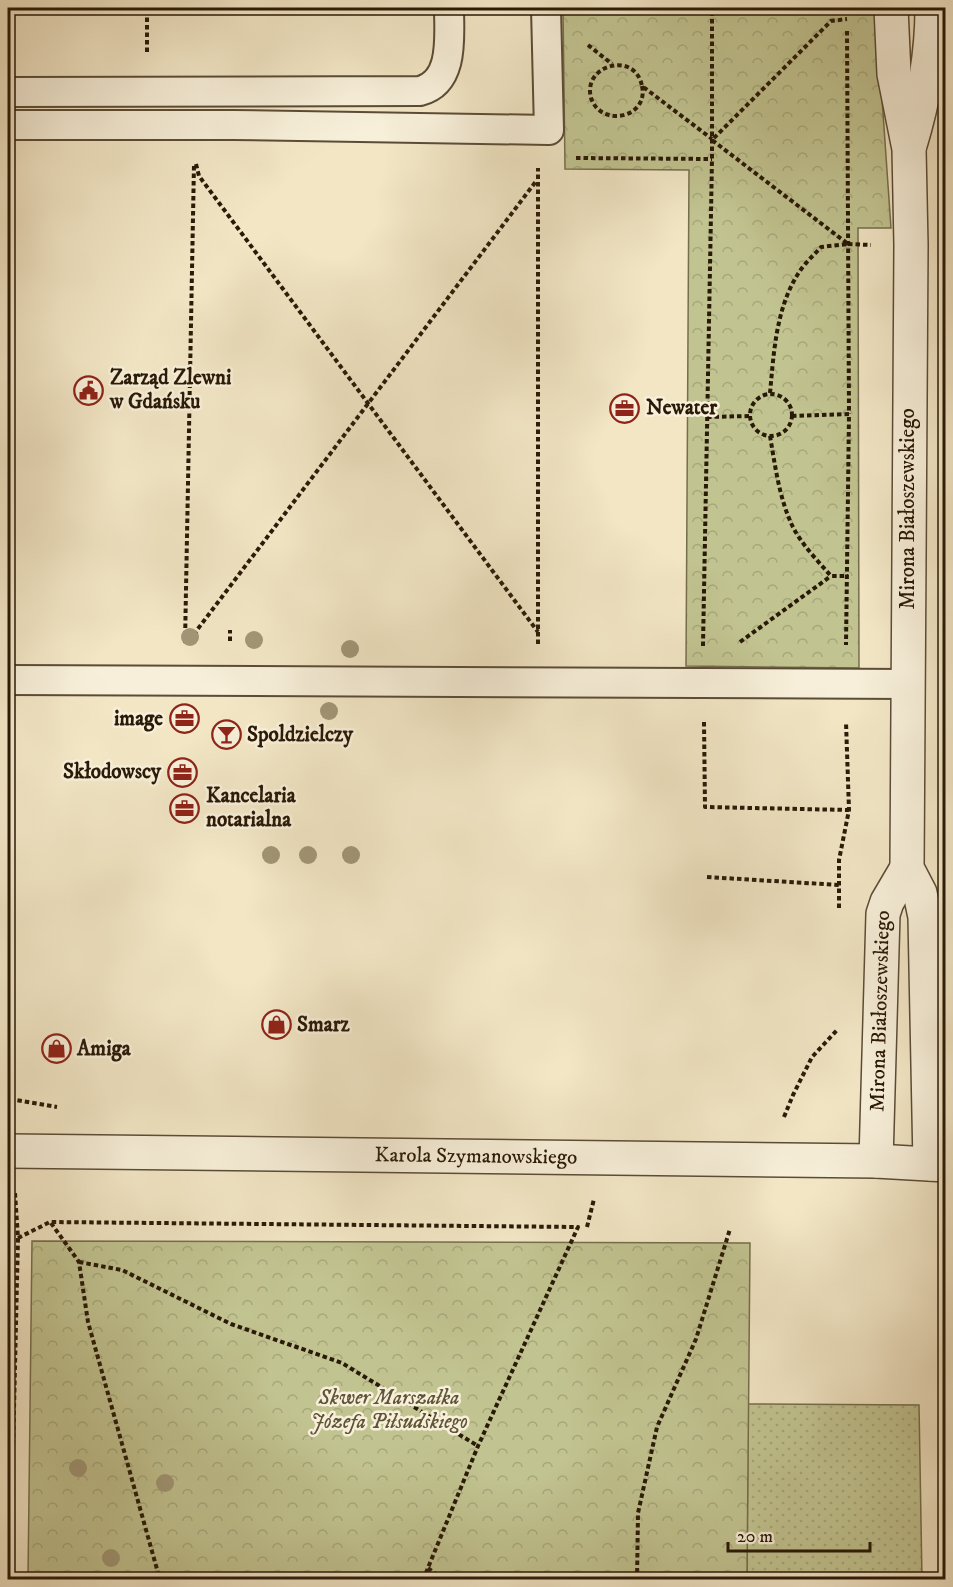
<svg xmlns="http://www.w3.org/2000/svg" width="953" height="1587" font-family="'IM FELL DW Pica',serif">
	<defs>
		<pattern id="grass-dots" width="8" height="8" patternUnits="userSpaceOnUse" patternTransform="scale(1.5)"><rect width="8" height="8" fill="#c1c390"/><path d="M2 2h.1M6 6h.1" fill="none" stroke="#a6a77b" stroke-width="1.8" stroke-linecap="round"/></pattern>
		<pattern id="park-crowns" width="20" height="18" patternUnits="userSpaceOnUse" patternTransform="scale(1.5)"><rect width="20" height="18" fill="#c1c390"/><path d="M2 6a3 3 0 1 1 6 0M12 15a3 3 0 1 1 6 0" fill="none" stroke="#a6a77b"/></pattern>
	</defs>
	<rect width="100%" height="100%" fill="#f2e6c5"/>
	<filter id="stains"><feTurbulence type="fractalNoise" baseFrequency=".00333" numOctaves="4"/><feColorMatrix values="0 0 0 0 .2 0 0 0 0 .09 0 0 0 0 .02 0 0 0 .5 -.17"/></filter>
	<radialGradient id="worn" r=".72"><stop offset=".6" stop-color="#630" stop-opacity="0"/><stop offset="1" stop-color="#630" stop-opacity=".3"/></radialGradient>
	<!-- grass -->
	<polygon fill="url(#grass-dots)" stroke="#756e4c" stroke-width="1.5" points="748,1404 919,1405 922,1579 747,1580"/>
	<!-- park -->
	<g fill="url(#park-crowns)" stroke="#756e4c" stroke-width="1.5">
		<polygon points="563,8 875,8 878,41 891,228 858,228 859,668 686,666 689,170 565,169"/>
		<polygon points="32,1241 750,1243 747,1579 28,1579"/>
	</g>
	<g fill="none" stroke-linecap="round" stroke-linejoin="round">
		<defs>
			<g id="lane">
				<path d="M 8,92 L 420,91 C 455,82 449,35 449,8"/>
				<polyline points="8,125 233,125 549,130 546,8"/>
				<polyline points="8,680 907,684"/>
			</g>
			<g id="street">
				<polyline points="891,8 894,74 909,149 911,245 907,868 920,893 925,917 930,1164"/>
				<path d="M 910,145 C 924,99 932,55 932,8"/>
				<path id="s1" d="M 8,1151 L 876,1161 L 946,1165"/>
				<path id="s2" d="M 876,1161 L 883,914 L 887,902 L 907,868"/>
			</g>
		</defs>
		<!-- lane casing -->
		<use href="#lane" stroke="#5b4c36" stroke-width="32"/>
		<!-- street casing -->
		<use href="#street" stroke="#5b4c36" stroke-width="36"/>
		<!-- path -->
		<g stroke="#291907" stroke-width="4" stroke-dasharray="4.5 3" stroke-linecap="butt">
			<polyline points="9,8 9,52"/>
			<polyline points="847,31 849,414"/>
			<polyline points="588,45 612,64"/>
			<polyline points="147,52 147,8"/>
			<path d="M 642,86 C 649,118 601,128 591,98 C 582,65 635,50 642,86 L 712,139"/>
			<polyline points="576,158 712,159"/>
			<polyline points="196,164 199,176 538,632"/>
			<polyline points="8,229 8,164"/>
			<polyline points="848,244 871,245"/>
			<path d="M 770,393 C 774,351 776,304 802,268 C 808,260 815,254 821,247 L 848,244 L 712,140 L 831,21 L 847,19"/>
			<circle cx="771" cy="415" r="21"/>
			<polyline points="792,416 849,414 846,645"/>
			<polyline points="707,417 750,416"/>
			<path d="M 770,436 C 775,465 779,496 791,523 C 800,543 817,560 831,576 L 848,576"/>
			<polyline points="230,641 230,630"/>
			<polyline points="191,642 197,630 537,180"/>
			<polyline points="740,642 831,576"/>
			<polyline points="185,643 194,164"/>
			<polyline points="538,644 538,168"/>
			<polyline points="703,646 712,159 712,8"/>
			<polyline points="704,722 705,807 849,810"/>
			<polyline points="707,877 839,885"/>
			<polyline points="839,908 839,860 849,810 846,722"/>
			<polyline points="8,912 10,1111"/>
			<polyline points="10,1099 57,1107"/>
			<polyline points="784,1117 793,1095 812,1057 837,1030"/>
			<polyline points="51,1223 79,1262 88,1322 160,1580"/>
			<polyline points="587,1227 594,1199"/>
			<polyline points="18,1238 50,1222 578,1227 478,1446 423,1580"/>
			<polyline points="79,1262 122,1270 231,1324 342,1363 478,1446"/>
			<polyline points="428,1568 443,1580"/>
			<polyline points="10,1580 18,1238 15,1193"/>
			<polyline points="637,1580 638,1513 657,1427 696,1339 730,1229"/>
		</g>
		<!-- lane -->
		<use href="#lane" stroke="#f7efd9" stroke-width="28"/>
		<!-- street -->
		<use href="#street" stroke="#f7efd9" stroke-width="33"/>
	</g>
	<!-- trees -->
	<g fill="#a19677">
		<circle cx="190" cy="637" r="9"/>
		<circle cx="254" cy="640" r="9"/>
		<circle cx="350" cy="649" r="9"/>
		<circle cx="329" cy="711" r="9"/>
		<circle cx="271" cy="855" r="9"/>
		<circle cx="308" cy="855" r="9"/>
		<circle cx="351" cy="855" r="9"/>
		<circle cx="78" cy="1468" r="9"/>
		<circle cx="165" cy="1483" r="9"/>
		<circle cx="111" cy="1558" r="9"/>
	</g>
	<!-- icons -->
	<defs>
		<symbol id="civic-ring" viewBox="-11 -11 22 22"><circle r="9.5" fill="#f7efd9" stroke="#8f2418" stroke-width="1.5"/><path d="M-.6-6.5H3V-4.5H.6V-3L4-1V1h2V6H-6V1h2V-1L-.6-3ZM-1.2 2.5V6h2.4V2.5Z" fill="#8f2418"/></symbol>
		<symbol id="office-ring" viewBox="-11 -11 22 22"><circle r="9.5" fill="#f7efd9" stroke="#8f2418" stroke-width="1.5"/><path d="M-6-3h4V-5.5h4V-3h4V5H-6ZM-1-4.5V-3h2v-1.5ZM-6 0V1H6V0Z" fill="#8f2418"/></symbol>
		<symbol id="bar-ring" viewBox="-11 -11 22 22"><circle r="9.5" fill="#f7efd9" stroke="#8f2418" stroke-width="1.5"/><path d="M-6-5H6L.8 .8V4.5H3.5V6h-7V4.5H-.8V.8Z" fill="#8f2418"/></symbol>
		<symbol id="shop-ring" viewBox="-11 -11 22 22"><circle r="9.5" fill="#f7efd9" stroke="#8f2418" stroke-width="1.5"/><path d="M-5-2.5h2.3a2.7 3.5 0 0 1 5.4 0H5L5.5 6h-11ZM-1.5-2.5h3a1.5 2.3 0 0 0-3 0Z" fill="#8f2418"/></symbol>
	</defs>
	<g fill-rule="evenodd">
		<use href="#civic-ring" x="72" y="374" width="33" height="33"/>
		<use href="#office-ring" x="608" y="392" width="33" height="33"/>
		<use href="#office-ring" x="168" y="702" width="33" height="33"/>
		<use href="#bar-ring" x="210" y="718" width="33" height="33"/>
		<use href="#office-ring" x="166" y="756" width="33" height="33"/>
		<use href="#office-ring" x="168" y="792" width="33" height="33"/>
		<use href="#shop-ring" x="260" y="1008" width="33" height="33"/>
		<use href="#shop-ring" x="40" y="1032" width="33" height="33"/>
	</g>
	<g text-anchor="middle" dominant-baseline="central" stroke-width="5" stroke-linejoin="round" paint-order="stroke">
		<!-- poi labels -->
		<g font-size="21" font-weight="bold" fill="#291907" stroke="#f7efd9" text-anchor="start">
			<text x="110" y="378">Zarząd Zlewni<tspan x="110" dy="24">w Gdańsku</tspan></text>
			<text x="646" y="408">Newater</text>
			<text x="163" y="719" text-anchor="end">image</text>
			<text x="247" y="735">Spoldzielczy</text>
			<text x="161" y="772" text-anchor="end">Skłodowscy</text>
			<text x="206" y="796">Kancelaria<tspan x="206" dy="24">notarialna</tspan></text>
			<text x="297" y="1025">Smarz</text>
			<text x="77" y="1049">Amiga</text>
		</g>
		<!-- street labels -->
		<g font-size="21" fill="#291907" stroke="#f7efd9">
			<text transform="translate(908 509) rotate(-90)">Mirona Białoszewskiego</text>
			<text stroke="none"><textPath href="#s2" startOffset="150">Mirona Białoszewskiego</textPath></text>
			<text stroke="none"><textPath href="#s1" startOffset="468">Karola Szymanowskiego</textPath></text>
		</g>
		<!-- park labels -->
		<g font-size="21" font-style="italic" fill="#5e5437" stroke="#f7efd9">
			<text x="389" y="1398">Skwer Marszałka<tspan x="389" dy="24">Józefa Piłsudskiego</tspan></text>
		</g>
	</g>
	<!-- margin -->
	<rect width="953" height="1587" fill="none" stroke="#f2e6c5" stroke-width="30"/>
	<rect x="9" y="9" width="935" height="1569" fill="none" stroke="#291907" stroke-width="3"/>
	<rect x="15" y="15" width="923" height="1557" fill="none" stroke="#291907" stroke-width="1.5"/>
	<!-- scale -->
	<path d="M728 1542v9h142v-9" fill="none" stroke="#291907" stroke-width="3"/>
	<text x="737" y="1542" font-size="18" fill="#291907" stroke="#f7efd9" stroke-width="4.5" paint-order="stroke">20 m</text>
	<rect width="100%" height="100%" filter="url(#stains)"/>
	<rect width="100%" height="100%" fill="url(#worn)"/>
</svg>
